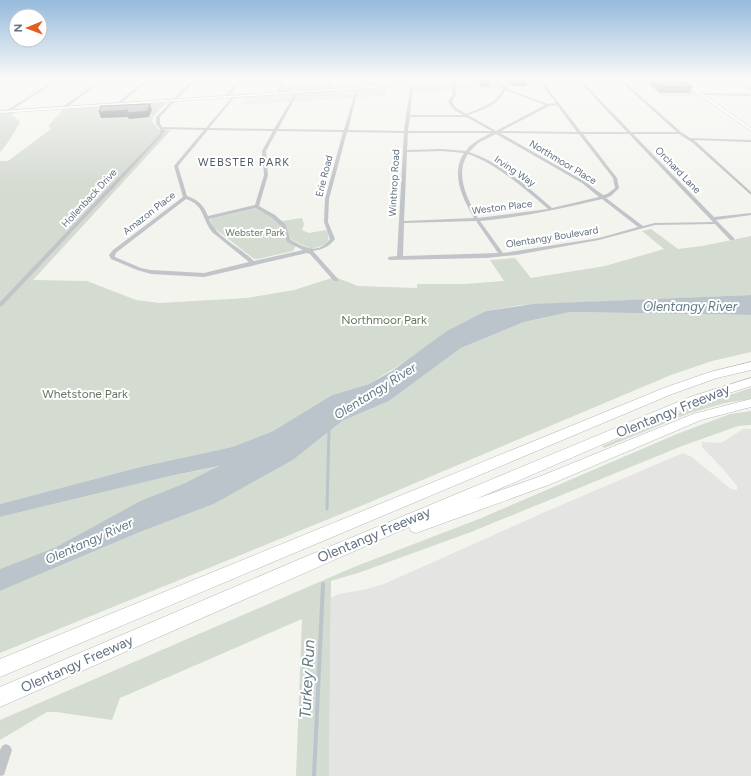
<svg xmlns="http://www.w3.org/2000/svg" width="751" height="776" font-family="Figtree,sans-serif">
	<rect width="100%" height="100%" fill="#f4f4ef"/>
	<!-- built -->
	<g fill="#e4e5e3">
		<polygon points="434,78 619,78 410,94 411,85 435,84"/>
		<polygon points="639,78 677,78 703,97 662,96"/>
		<polygon points="375,79 374,87 386,87 385,96 241,105 248,96 276,94 282,85"/>
		<polygon points="743,429 751,429 751,776 329,776 331,598 339,594 367,589 384,584 554,508 683,453 692,457 731,489 737,490 737,486 723,469 702,447 702,442 721,443"/>
	</g>
	<!-- green -->
	<g fill="#d4dbd1">
		<polygon points="167,102 153,117 152,121 158,129 171,130 33,280 87,281 136,300 159,303 247,298 294,290 335,277 358,286 417,288 417,284 464,284 504,281 490,260 515,258 531,278 605,266 664,249 642,231 651,229 678,249 702,246 751,236 751,295 522,305 486,311 369,384 332,395 273,431 232,447 140,467 0,504 0,161 8,161 51,129 48,126 63,109"/>
		<path d="M 13,112 L 12,115 L 20,122 C 16,130 6,146 0,152 L 0,113 Z"/>
		<polygon points="257,208 267,214 279,223 285,234 296,246 293,251 258,259 254,259 213,227 210,219"/>
		<path d="M 302,218 L 304,224 L 302,230 L 309,233 L 326,230 C 334,243 322,246 311,249 L 292,240 L 282,221 Z"/>
		<polygon points="570,312 751,315 751,352 712,361 671,375 368,503 0,653 0,591 140,532 214,504 293,460 342,421 389,401 461,348 524,322"/>
		<polygon points="751,388 751,399 725,403 690,413 604,448 602,446 695,406"/>
		<polygon points="751,411 751,425 738,426 682,446 471,532 361,572 331,581 329,776 296,776 302,619 120,698 112,720 56,712 47,712 0,740 0,720 354,567 479,519 677,434 730,414"/>
		<polygon points="221,466 185,483 140,501 56,547 0,569 0,517 170,476"/>
	</g>
	<!-- water -->
	<polygon fill="#bac4ca" points="751,295 751,315 570,312 524,322 461,348 389,401 342,421 293,460 214,504 140,532 0,591 0,569 56,547 140,501 185,483 219,466 170,476 0,517 0,504 140,467 232,447 273,431 332,395 369,384 392,371 447,331 486,311 533,304"/>
	<g fill="none" stroke-linecap="round" stroke-linejoin="round">
		<!-- stream-far1 -->
		<polyline stroke="#bac4ca" stroke-width="3" points="327,509 329,428"/>
		<!-- stream -->
		<polyline stroke="#bac4ca" stroke-width="4" points="314,776 323,584"/>
		<defs>
			<polygon id="secondary" points="680,78 751,128 751,131 675,78"/>
			<polygon id="primary" points="496,78 522,78 0,113 0,111"/>
			<g id="highway">
				<polygon points="751,362 751,370 717,378 672,394 0,677 0,659 664,388 710,372"/>
				<polygon points="751,378 751,386 698,403 476,499 541,476 693,414 751,399 751,407 701,420 551,484 416,533 411,531 409,527 0,707 0,687 300,559 690,397"/>
			</g>
		</defs>
		<!-- secondary casing -->
		<use href="#secondary" stroke="#b3b8bc" stroke-width="1"/>
		<!-- primary casing -->
		<use href="#primary" stroke="#b4b8bc" stroke-width="1"/>
		<!-- highway casing -->
		<use href="#highway" stroke="#b4b7ba" stroke-width="1"/>
		<!-- street -->
		<g fill="#c1c4c8" fill-rule="evenodd">
			<polygon points="58,78 62,78 7,113 4,112"/>
			<polygon points="104,78 107,78 64,109 62,109 62,107"/>
			<polygon points="148,78 151,78 119,105 117,105 117,103"/>
			<path d="M 194,78 L 197,78 L 160,117 L 160,124 L 162,127 L 206,128 L 233,96 L 234,98 L 209,128 L 274,129 L 296,92 L 298,93 L 278,129 L 344,130 L 356,89 L 357,88 L 358,89 L 348,130 L 404,131 L 406,117 L 405,116 L 406,115 L 411,84 L 413,85 L 410,115 L 463,115 L 454,110 L 448,102 L 452,95 L 453,82 L 455,83 L 456,95 L 452,102 L 456,108 L 466,114 C 480,108 497,104 503,88 L 493,78 L 497,79 L 510,90 L 548,104 L 556,103 L 537,78 L 540,78 L 581,132 L 627,132 L 576,78 L 579,78 L 631,132 L 677,132 L 617,78 L 620,78 L 681,132 L 690,138 L 751,140 L 751,142 L 694,140 L 751,192 L 751,195 L 693,143 L 679,134 L 633,134 L 714,217 L 751,213 L 751,215 L 716,220 L 734,238 L 734,240 L 730,240 L 715,224 L 655,225 L 599,240 L 516,255 L 486,258 L 390,260 L 388,259 L 388,257 L 397,256 L 404,133 L 347,132 L 329,199 L 328,222 L 335,239 C 329,247 323,249 313,251 L 338,279 L 338,281 L 334,281 L 310,254 L 307,253 L 204,277 L 151,274 L 137,270 L 111,259 L 109,255 L 113,250 L 183,197 L 174,166 L 204,130 L 164,129 L 165,130 L 162,136 L 2,306 L 0,307 L 0,302 L 159,135 L 161,130 L 156,124 L 156,117 ZM 505,90 L 545,105 L 496,131 L 468,115 C 482,110 500,105 505,90 ZM 557,105 L 577,132 L 501,131 L 549,106 ZM 410,117 L 466,117 L 492,131 L 408,131 ZM 208,130 L 273,131 L 262,151 L 264,175 L 255,205 L 208,216 C 204,205 198,200 187,196 L 178,166 ZM 277,131 L 343,132 L 325,199 L 324,222 L 330,239 C 317,255 306,248 291,240 L 285,224 L 275,215 L 259,206 L 268,175 L 266,151 ZM 408,133 L 491,133 C 482,138 472,142 466,151 L 442,149 L 407,150 ZM 500,133 L 579,134 L 613,178 L 615,188 L 607,194 L 603,195 L 584,181 ZM 496,134 L 582,183 L 599,197 L 552,208 C 528,187 500,162 469,152 L 478,143 ZM 583,134 L 629,134 L 713,222 L 655,223 L 643,226 L 606,198 L 611,196 L 619,188 L 617,178 ZM 442,151 L 464,153 C 450,174 463,199 474,218 L 404,221 L 407,152 ZM 468,154 C 497,164 525,189 548,209 L 478,218 C 468,200 454,174 468,154 ZM 186,199 C 205,206 201,217 212,232 L 249,262 L 204,273 L 151,270 L 141,268 L 115,257 L 115,255 L 117,252 ZM 602,199 L 638,227 L 599,238 L 503,253 L 480,221 C 521,217 562,209 602,199 ZM 256,208 L 271,217 L 281,226 L 287,242 L 303,250 L 254,261 C 240,247 217,238 209,219 ZM 476,221 L 498,253 L 403,256 L 404,223 Z"/>
			<polygon points="239,78 242,78 227,98 225,98"/>
			<polygon points="284,78 287,78 277,95 275,95"/>
			<polygon points="329,78 332,78 327,91 325,92"/>
			<polygon points="374,78 376,78 375,88 374,89 373,88"/>
			<polygon points="434,78 436,78 436,85 434,84"/>
			<polygon points="732,78 736,78 751,88 751,90"/>
			<polygon points="699,93 751,94 751,96 700,95"/>
			<polygon points="6,744 10,746 12,750 4,775 0,776 0,750 2,746"/>
		</g>
		<!-- secondary -->
		<use href="#secondary" fill="#fff" fill-rule="evenodd"/>
		<!-- primary -->
		<use href="#primary" fill="#fff" fill-rule="evenodd"/>
		<!-- highway -->
		<use href="#highway" fill="#fff" fill-rule="evenodd"/>
	</g>
	<!-- wall -->
	<g fill="#91979d">
		<polygon points="480,78 490,83 490,87 481,87 479,82"/>
		<polygon points="505,78 523,78 527,86 512,86 504,81"/>
		<polygon points="651,79 692,87 690,93 660,93 649,84"/>
	</g>
	<!-- shaded-wall -->
	<g fill="#767b7f">
		<polygon points="527,81 527,86 512,86 513,82"/>
		<polygon points="150,104 152,110 149,117 129,119 128,117 101,118 99,112"/>
	</g>
	<!-- building -->
	<g fill="#a9b0b6" stroke="#767b7f">
		<polygon points="480,78 488,78 490,83 481,83"/>
		<polygon points="507,78 523,78 527,81 513,82"/>
		<polygon points="651,79 681,80 692,87 662,87"/>
		<polygon points="150,104 147,111 127,113 128,110 99,112 101,106"/>
	</g>
	<!-- sky -->
	<linearGradient id="sky" x2="0" y2="1"><stop stop-color="#95badc"/><stop offset="0.42" stop-color="#fafaf8"/><stop offset="1" stop-color="#fafaf8" stop-opacity="0"/></linearGradient>
	<rect width="751" height="187" fill="url(#sky)"/>
	<g text-anchor="middle" dominant-baseline="central" stroke-width="4" stroke-linejoin="round" paint-order="stroke">
		<!-- far-street labels -->
		<g font-size="10" fill="#627181" stroke="#fff">
			<text transform="translate(563 162) rotate(31)">Northmoor Place</text>
			<text transform="translate(678 170) rotate(46)">Orchard Lane</text>
			<text transform="translate(515 171) rotate(34)">Irving Way</text>
			<text transform="translate(324 176) rotate(-76)">Erie Road</text>
			<text transform="translate(394 183) rotate(-87)">Winthrop Road</text>
			<text transform="translate(89 198) rotate(-47)">Hollenback Drive</text>
			<text transform="translate(502 207) rotate(-7)">Weston Place</text>
			<text transform="translate(149 213) rotate(-38)">Amazon Place</text>
			<text transform="translate(552 237) rotate(-9)">Olentangy Boulevard</text>
		</g>
		<!-- far-park labels -->
		<g font-size="10" fill="#647861" stroke="#fff">
			<text x="255" y="232">Webster Park</text>
		</g>
		<!-- far-neighbourhood labels -->
		<g font-size="11" letter-spacing="1" fill="#505b66" stroke="#fff">
			<text x="244" y="162">WEBSTER PARK</text>
		</g>
		<!-- park labels -->
		<g font-size="12" fill="#647861" stroke="#fff">
			<text x="384" y="320">Northmoor Park</text>
			<text x="85" y="394">Whetstone Park</text>
		</g>
		<!-- water labels -->
		<g font-size="13" font-style="italic" fill="#637a85" stroke="#fff">
			<text x="690" y="306">Olentangy River</text>
			<text transform="translate(375 391) rotate(-32)">Olentangy River</text>
			<text transform="translate(89 541) rotate(-24)">Olentangy River</text>
		</g>
		<!-- near-street labels -->
		<g font-size="14" fill="#627181" stroke="#fff">
			<text transform="translate(673 411) rotate(-22)">Olentangy Freeway</text>
			<text transform="translate(374 535) rotate(-23)">Olentangy Freeway</text>
			<text transform="translate(77 664) rotate(-24)">Olentangy Freeway</text>
		</g>
		<!-- near-water labels -->
		<g font-size="16" font-style="italic" fill="#637a85" stroke="#fff">
			<text transform="translate(307 679) rotate(-87)">Turkey Run</text>
		</g>
	</g>
	<!-- north arrow -->
	<g transform="translate(28 28) rotate(269)"><circle r="19" fill="#ffffff" stroke="#c0c6cd"/>
	<path d="M0-3L7 15L0 10L-7 15Z" fill="#e35c20"/>
	<text y="-6" font-size="11" font-weight="bold" text-anchor="middle" fill="#627181">N</text>
	</g>
</svg>
